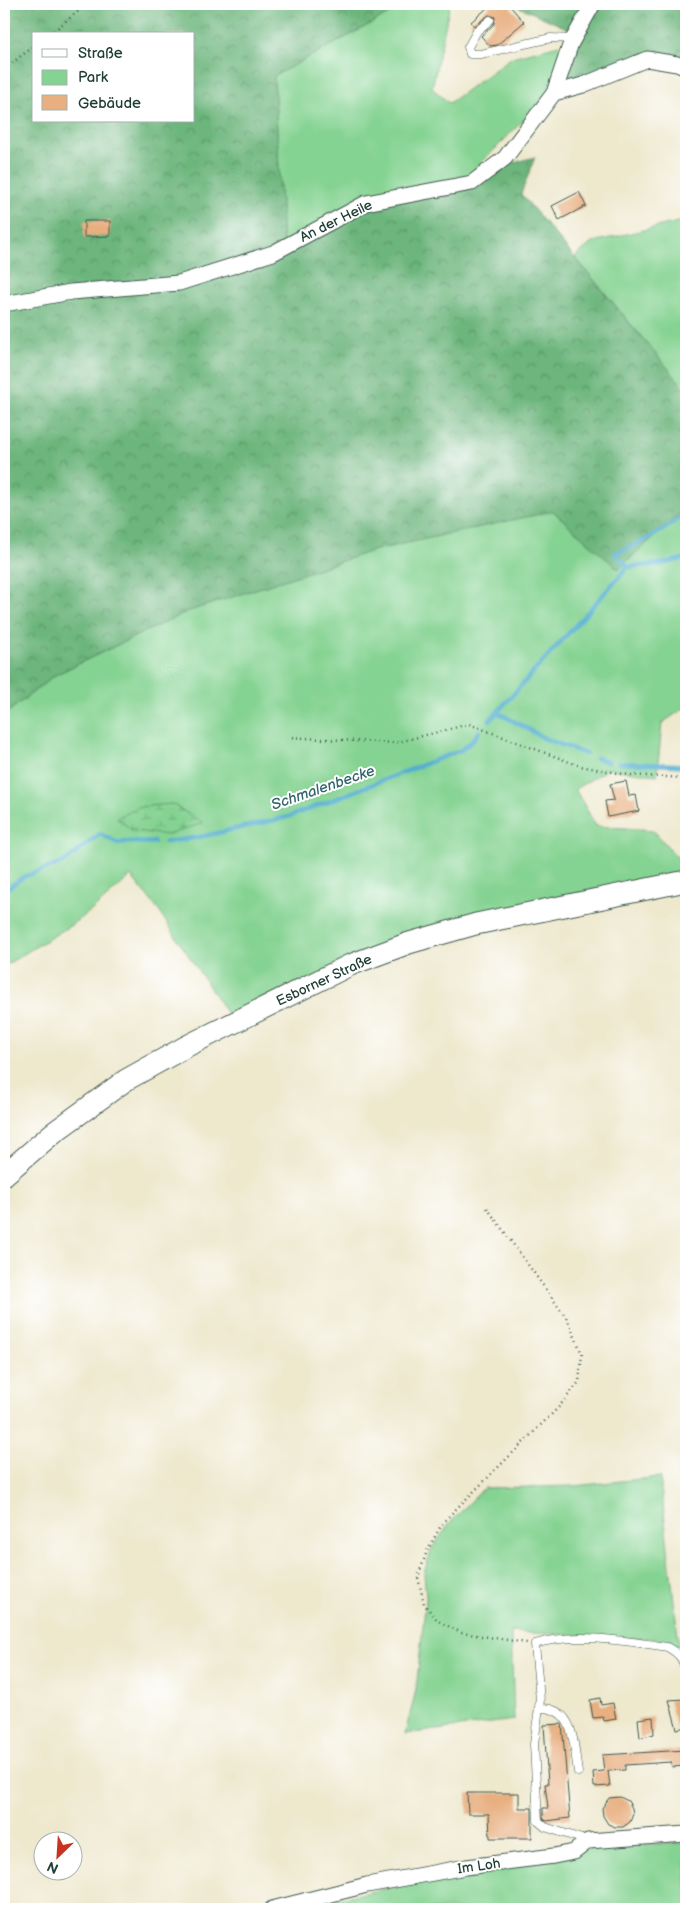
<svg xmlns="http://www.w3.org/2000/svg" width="690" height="1913" font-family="'Balsamiq Sans',sans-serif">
	<defs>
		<pattern id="forest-crowns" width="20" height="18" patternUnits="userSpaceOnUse" patternTransform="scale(1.25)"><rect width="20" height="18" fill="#6cb57c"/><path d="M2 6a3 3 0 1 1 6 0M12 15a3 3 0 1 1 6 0" fill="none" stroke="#589466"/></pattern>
		<pattern id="wetland-marsh" width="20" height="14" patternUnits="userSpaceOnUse" patternTransform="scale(1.25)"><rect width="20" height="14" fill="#85d392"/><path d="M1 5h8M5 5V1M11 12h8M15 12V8" fill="none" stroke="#6cac78"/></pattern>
	</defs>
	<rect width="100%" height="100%" fill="#fff"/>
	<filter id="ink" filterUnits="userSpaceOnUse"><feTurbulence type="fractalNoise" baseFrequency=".02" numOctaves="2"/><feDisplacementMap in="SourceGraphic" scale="10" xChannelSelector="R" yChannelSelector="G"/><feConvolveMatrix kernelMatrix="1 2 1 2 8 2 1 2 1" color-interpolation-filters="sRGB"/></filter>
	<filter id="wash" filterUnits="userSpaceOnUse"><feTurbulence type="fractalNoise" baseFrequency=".0096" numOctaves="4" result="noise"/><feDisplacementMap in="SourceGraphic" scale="20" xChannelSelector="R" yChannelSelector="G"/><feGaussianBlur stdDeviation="1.12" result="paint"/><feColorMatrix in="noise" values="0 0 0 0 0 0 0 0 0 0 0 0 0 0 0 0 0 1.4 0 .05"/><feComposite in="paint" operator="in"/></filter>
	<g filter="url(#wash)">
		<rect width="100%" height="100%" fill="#eee8cd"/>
		<!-- green -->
		<g fill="#85d392" stroke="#528863">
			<polygon points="407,4 450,4 432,88 449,103 512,57 567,43 550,91 536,108 466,178 283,243 274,76"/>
			<polygon points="686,220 686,390 575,257 593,242"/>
			<polygon points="686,508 686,707 662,723 657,775 608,769 575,789 596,826 653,830 686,867 686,874 635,885 590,890 506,912 230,1018 157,908 131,876 92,910 73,924 4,966 4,715 55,675 186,612 375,550 553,511 618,569"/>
			<polygon points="660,1477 679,1646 655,1639 511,1632 514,1720 405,1734 416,1690 426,1598 424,1573 432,1548 450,1523 484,1488 574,1486"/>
			<polygon points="686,1843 686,1909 285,1909 598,1846"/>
		</g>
		<!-- forest -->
		<g fill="url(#forest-crowns)" stroke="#467958" fill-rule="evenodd">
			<path d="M 4,4 L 407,4 L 274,76 L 283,243 L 373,205 L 475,188 L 508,164 L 535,157 L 521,194 L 686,390 L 686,508 L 618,569 L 553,511 L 375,550 L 186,612 L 55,675 L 4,715 ZM 34,34 L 194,34 L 194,121 L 34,121 Z"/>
			<polygon points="513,4 686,4 686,64 677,60 586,79 566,77 571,30"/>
		</g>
		<!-- wetland -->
		<polygon fill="url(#wetland-marsh)" stroke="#528863" points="172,804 203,823 168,835 133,831 117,818 138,807"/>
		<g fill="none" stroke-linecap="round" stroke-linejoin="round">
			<!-- stream -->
			<g stroke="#52aed0" stroke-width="4.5">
				<path d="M 628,567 L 615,553 C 641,544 665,530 686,513"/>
				<polyline points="497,712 546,739 586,754"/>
				<polyline points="490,720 628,567 661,564 686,558"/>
				<polyline points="596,758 608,762"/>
				<polyline points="619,763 676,765 686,768"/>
				<path d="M 685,815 C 682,820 681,828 686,833"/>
				<polyline points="166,842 200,837 288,817 461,750 471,742 479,732"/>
				<path d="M 4,891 L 23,877 L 64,862 L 100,834 L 118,843 C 130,840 141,844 154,842"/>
			</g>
		</g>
		<g id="blocks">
			<!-- building -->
			<g fill="#e8af80">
				<polygon points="492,4 508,4 524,22 497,45 490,46 481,36 494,24 495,17 489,15 474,26 471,22"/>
				<polygon points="579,192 586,206 559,220 552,206"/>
				<polygon points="84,221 110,221 110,236 84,237"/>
				<polygon points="626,781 629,796 636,795 639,811 608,817 605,801 614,800 610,784"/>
				<polygon points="600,1698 601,1705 613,1703 616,1719 604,1721 603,1717 593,1718 590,1700"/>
				<polygon points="685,1699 686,1727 677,1729 669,1700"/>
				<polygon points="653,1717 654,1734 640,1738 638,1719"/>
				<polygon points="562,1724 570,1818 546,1821 543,1818 543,1808 548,1808 545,1784 548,1784 544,1725"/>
				<polygon points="686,1750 686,1766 672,1767 671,1762 625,1765 625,1770 608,1771 610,1786 594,1787 593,1772 604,1771 602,1755"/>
				<polygon points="467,1793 519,1793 519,1808 532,1808 532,1838 490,1838 489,1814 468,1814"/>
				<polygon points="620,1797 628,1801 632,1808 633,1814 630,1822 623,1827 615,1827 608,1824 603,1816 602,1808 609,1798"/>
			</g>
		</g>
	</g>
	<g filter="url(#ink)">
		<use href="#blocks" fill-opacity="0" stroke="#3e574b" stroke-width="1"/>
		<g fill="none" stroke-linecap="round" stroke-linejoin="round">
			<defs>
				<g id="service">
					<polyline points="490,20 477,31 468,47 470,54 481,54 551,38 573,39"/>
					<path d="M 539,1708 C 576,1707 573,1744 578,1772"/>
					<path d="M 588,1841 L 545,1827 L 538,1821 L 534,1744 L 540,1700 L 535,1644 C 573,1632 627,1641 667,1647 C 680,1654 683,1659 686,1672"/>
				</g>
				<g id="minor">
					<polyline points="554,93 571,43 593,4"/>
					<polyline points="4,304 71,292 179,283 273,253 366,203 472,183 505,158 554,93 583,85 647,59 677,64 686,68"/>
					<polyline points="272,1909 367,1885 466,1867 554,1856 574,1852 588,1841 686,1834"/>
				</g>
				<polyline id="secondary" points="4,1175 53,1133 126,1080 187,1046 350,965 409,943 476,924 686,881"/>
			</defs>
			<!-- service casing -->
			<use href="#service" stroke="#3e574b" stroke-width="9"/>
			<!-- minor casing -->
			<use href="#minor" stroke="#3e574b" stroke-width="17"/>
			<!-- secondary casing -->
			<use href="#secondary" stroke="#3e574b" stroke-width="23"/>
			<!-- path -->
			<g stroke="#3e574b" stroke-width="2.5" stroke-dasharray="1 4" stroke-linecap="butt">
				<polyline points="50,34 87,4"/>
				<polyline points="4,69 34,46"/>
				<polyline points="287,737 395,743 469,724 580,766 629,775 686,778"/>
				<polyline points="487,1208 568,1320 582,1354 579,1382 558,1408 443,1522 427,1551 418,1577 424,1604 438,1621 462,1633 527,1643"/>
			</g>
			<!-- service -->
			<use href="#service" stroke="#fff" stroke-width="8"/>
			<!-- minor -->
			<use href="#minor" stroke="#fff" stroke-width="15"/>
			<!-- secondary -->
			<use href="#secondary" stroke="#fff" stroke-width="21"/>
		</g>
	</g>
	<g text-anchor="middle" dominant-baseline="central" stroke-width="4" stroke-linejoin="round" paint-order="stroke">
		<!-- street labels -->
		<g font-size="14" fill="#1f3d34" stroke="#fff">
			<text transform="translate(336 221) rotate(-26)">An der Heile</text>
			<text transform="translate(324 980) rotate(-25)">Esborner Straße</text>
			<text transform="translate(479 1866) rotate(-8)">Im Loh</text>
		</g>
		<!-- water labels -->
		<g font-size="15" font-style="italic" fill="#31656b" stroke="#fff">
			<text transform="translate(323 788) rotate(-19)">Schmalenbecke</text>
		</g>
	</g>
	<!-- margin -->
	<rect width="690" height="1913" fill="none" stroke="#fff" stroke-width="20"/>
	<!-- legend -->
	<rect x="32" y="32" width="162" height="90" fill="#ffffff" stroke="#a5b1ae"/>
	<rect x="42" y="49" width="25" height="8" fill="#ffffff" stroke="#a5b1ae"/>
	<text x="78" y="58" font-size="15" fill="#1f3d34">Straße</text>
	<rect x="42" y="70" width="25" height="15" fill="#85d392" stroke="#a5b1ae"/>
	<text x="78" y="82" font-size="15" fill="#1f3d34">Park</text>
	<rect x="42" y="95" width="25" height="15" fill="#e8af80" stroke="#a5b1ae"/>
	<text x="78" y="108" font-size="15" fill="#1f3d34">Gebäude</text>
	<!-- north arrow -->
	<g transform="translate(58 1856) rotate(205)"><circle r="24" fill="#ffffff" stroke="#a5b1ae"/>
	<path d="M0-4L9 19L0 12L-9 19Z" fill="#c8321e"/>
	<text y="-8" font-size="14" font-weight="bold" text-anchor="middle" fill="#1f3d34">N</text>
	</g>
</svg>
